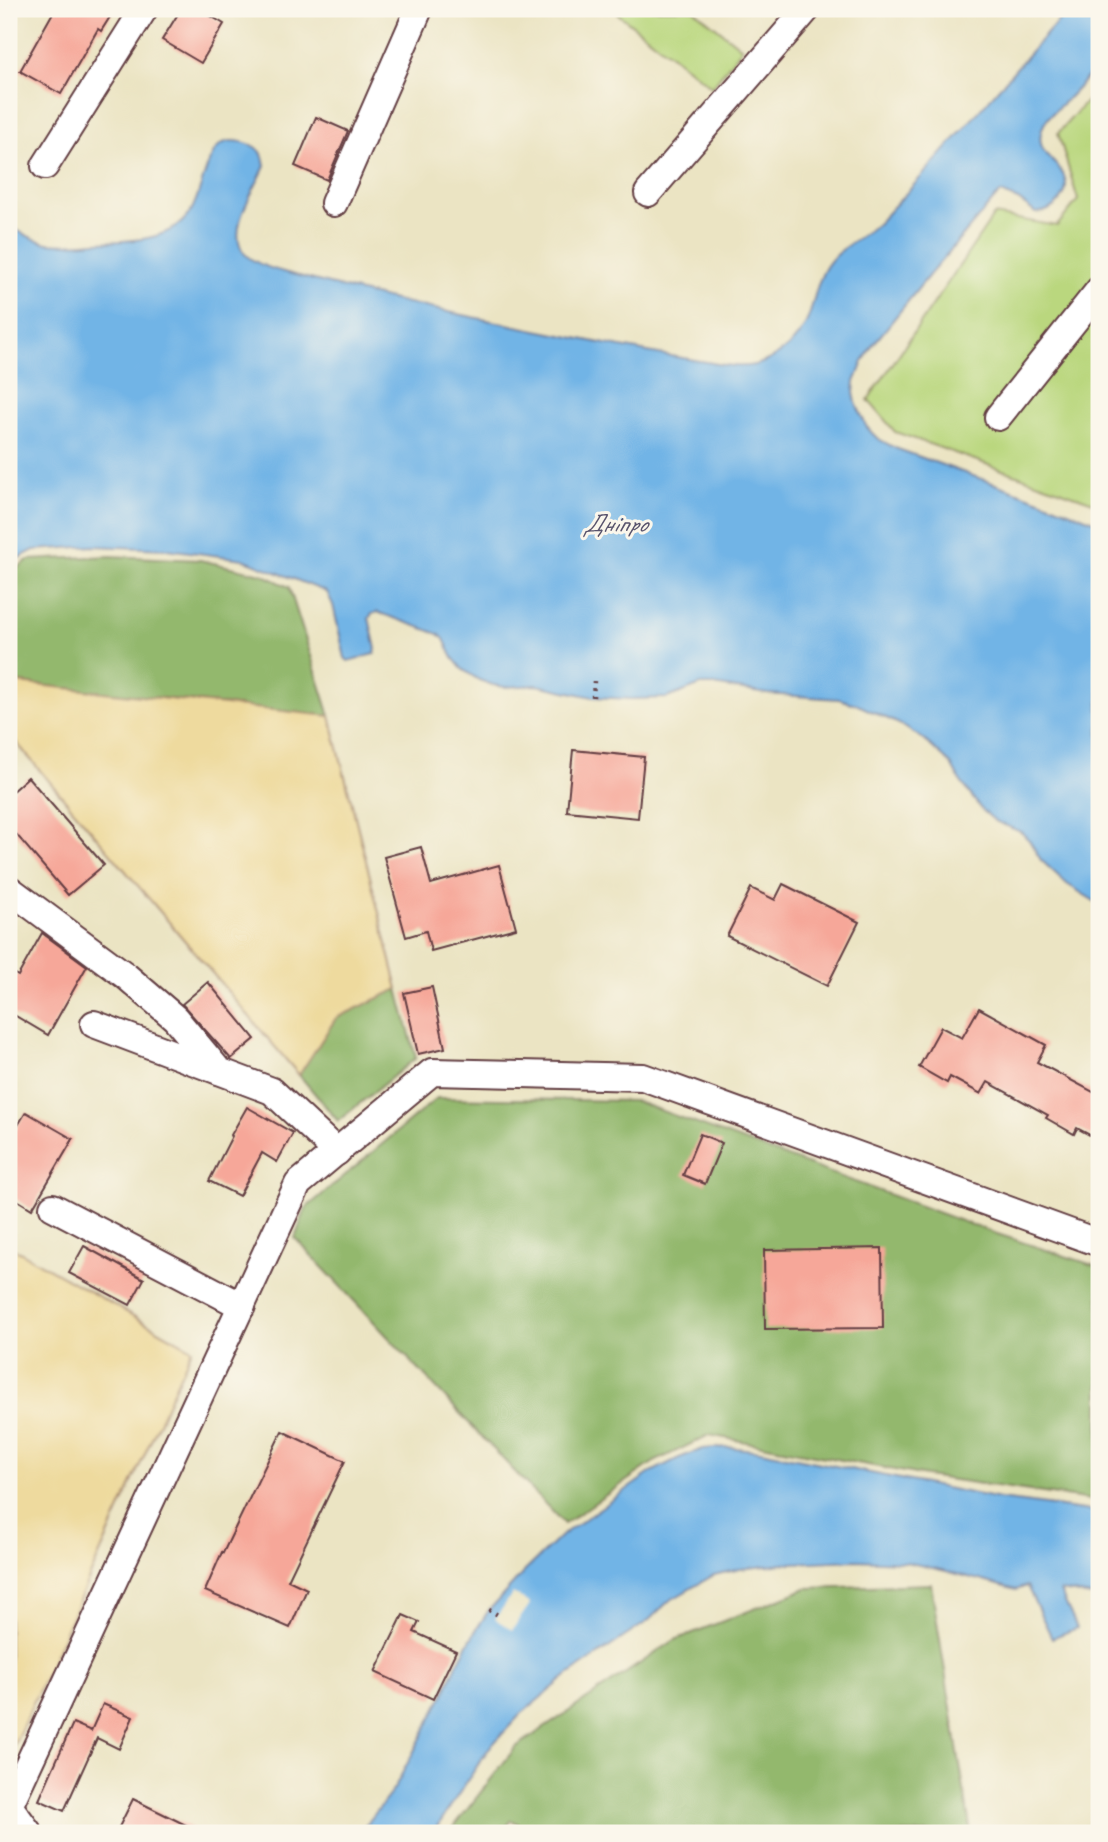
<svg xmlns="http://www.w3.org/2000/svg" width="1108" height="1842" font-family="Caveat,sans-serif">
	<rect width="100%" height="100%" fill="#fbf7ec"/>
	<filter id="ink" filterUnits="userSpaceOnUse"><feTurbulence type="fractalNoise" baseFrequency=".0143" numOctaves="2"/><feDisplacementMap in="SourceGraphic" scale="14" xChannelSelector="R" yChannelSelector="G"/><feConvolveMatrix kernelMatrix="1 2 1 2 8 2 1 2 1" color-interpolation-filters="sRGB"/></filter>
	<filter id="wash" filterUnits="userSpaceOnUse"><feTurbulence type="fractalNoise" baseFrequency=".00686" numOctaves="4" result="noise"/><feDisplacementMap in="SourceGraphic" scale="28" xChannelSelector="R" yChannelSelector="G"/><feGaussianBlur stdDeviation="1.57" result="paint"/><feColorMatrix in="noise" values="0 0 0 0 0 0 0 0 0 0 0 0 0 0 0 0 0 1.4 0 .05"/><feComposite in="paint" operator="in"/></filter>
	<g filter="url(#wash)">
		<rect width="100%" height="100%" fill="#ebe4c3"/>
		<!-- green -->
		<g fill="#bad77e" stroke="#827b54" stroke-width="2">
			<polygon points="620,9 693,9 742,48 712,87 617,13"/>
			<polygon points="1099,87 1099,504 895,432 868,400 994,215 1057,226 1078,200 1058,133"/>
		</g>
		<!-- forest -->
		<g fill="#93b86d" stroke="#6e6c4c" stroke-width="2">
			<polygon points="110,556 200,560 262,574 289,587 330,716 9,682 9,574 28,560"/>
			<polygon points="398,989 416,1058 338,1121 299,1075 336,1018"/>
			<polygon points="437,1098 635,1101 991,1232 1099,1267 1099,1501 926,1476 709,1435 654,1462 564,1524 295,1238 306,1208"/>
			<polygon points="931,1584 971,1833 536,1833 511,1820 501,1833 449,1833 516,1747 675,1640 807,1588"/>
		</g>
		<!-- sand -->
		<g fill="#eeda9e" stroke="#9c7c64" stroke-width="2">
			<polygon points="9,682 330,716 398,989 336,1018 299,1075 9,734"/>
			<polygon points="9,1246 192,1349 11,1752 9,1753"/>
		</g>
		<!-- water -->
		<g fill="#71b4e6" stroke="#5e6a88" stroke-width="2">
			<path d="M 1069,9 L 1099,9 L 1099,64 C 1087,78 1075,92 1062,104 C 1054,112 1045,119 1042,129 C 1034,153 1057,160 1064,176 C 1072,195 1053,212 1036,213 L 1018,200 L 1001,193 L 996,197 L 930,274 L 872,346 L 863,362 L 855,382 L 854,393 L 856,403 L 866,426 L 872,433 L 877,438 L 895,448 L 1043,501 L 1099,523 L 1099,904 L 1067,884 L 1041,860 L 1029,840 L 1021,832 L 995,821 L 981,809 L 959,779 L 951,764 L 922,738 L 899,724 L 856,704 L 839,699 L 767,694 L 714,685 L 701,685 L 667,698 L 632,699 L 593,697 L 537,685 L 505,687 L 493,685 L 479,680 L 462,669 L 453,658 L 444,639 L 439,634 L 377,612 L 372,614 L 369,618 L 376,649 L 375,654 L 348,661 L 345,658 L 333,605 L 327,592 L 243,559 L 167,549 L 94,546 L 34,550 L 9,563 L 9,226 C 21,232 34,241 48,243 C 63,245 80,243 96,242 C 129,241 174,242 192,209 C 201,193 207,155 220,145 C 230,137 251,142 260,151 C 264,155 264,161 265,166 C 255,190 226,229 244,253 C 255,267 293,274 310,279 C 398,303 487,320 576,338 C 615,346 655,354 695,360 C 708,362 721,365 734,366 C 745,367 756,366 766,361 C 787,351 803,335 810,313 C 815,297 817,281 826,267 C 839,247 860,239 877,224 C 885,216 892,208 900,200 C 958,138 1011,72 1069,9 Z"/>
			<polygon points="728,1447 761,1451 1000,1499 1099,1512 1099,1597 1060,1591 1077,1628 1052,1638 1027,1586 1016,1590 946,1571 906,1562 855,1560 792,1563 740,1569 714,1575 669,1601 648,1621 567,1676 521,1714 489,1748 433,1833 360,1833 394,1789 443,1696 458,1662 476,1630 489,1610 524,1572 562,1535 653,1471 679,1458 703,1449"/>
		</g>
		<!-- pier -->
		<polygon fill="#ebe4c3" points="513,1593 530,1604 512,1630 495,1619"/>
		<g id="blocks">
			<!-- building -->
			<g fill="#f6a799">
				<polygon points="55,9 115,9 101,31 98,29 61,94 20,71"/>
				<polygon points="181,9 199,9 224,24 201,63 162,40"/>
				<polygon points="316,117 348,131 327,180 295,166"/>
				<polygon points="573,750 644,757 638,818 567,811"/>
				<polygon points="28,777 104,865 68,895 9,826 9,794"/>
				<polygon points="421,847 431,884 499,865 516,928 431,951 426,931 406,937 384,857"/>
				<polygon points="783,884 859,922 827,986 727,936 751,888 775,900"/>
				<polygon points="42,933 87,966 48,1035 9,1012 9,971 18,976"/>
				<polygon points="208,982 255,1039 231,1059 182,1004"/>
				<polygon points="432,987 445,1048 418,1054 404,993"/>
				<polygon points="979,1008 1046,1045 1037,1062 1099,1095 1099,1140 1077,1128 1074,1134 1046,1118 1048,1115 988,1082 981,1094 950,1077 947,1083 919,1067 941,1027 962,1038"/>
				<polygon points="247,1107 293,1133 277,1162 262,1153 239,1196 209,1181 232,1136 231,1135"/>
				<polygon points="26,1112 73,1139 32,1209 9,1195 9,1140"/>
				<polygon points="700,1134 722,1143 705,1184 683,1175"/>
				<polygon points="84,1246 144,1279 130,1305 69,1273"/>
				<polygon points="882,1248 883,1328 765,1329 764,1250"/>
				<polygon points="282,1431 345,1461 288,1580 307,1589 290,1628 205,1591 222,1552 223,1553"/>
				<polygon points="403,1615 419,1622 414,1632 456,1651 433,1699 375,1672"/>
				<polygon points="103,1704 133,1717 119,1749 97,1738 64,1811 39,1800 73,1723 91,1731"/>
				<polygon points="133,1799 202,1833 116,1833"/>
			</g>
		</g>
	</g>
	<g filter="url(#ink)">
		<use href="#blocks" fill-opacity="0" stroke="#623d42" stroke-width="2"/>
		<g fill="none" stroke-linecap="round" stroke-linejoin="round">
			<defs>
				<g id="minor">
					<polyline points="45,166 144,9"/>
					<polyline points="648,193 807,9"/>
					<polyline points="334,203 419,9"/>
					<polyline points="998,417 1099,290"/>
					<polyline points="9,889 126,976 175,1018 219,1071"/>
					<polyline points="94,1024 272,1091 337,1152"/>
					<polyline points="53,1207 242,1306"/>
					<polyline points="9,1806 298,1184 432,1072 643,1077 1099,1243"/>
					<polyline points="9,1806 29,1833"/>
				</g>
			</defs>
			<!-- minor casing -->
			<use href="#minor" stroke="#623d42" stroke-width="30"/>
			<!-- path -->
			<g stroke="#623d42" stroke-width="4.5" stroke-dasharray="2 5" stroke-linecap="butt">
				<polyline points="593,697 594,681"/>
				<polyline points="489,1610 498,1615"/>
			</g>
			<!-- minor -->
			<use href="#minor" stroke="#fff" stroke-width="26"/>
		</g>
	</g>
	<g text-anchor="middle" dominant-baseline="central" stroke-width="6" stroke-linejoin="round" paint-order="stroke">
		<!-- water labels -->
		<g font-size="26" font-style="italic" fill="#58536c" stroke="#fbf7ec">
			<text x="615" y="523">Дніпро</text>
		</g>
	</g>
	<!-- margin -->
	<rect width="1108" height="1842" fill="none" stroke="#fbf7ec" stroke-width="35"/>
</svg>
